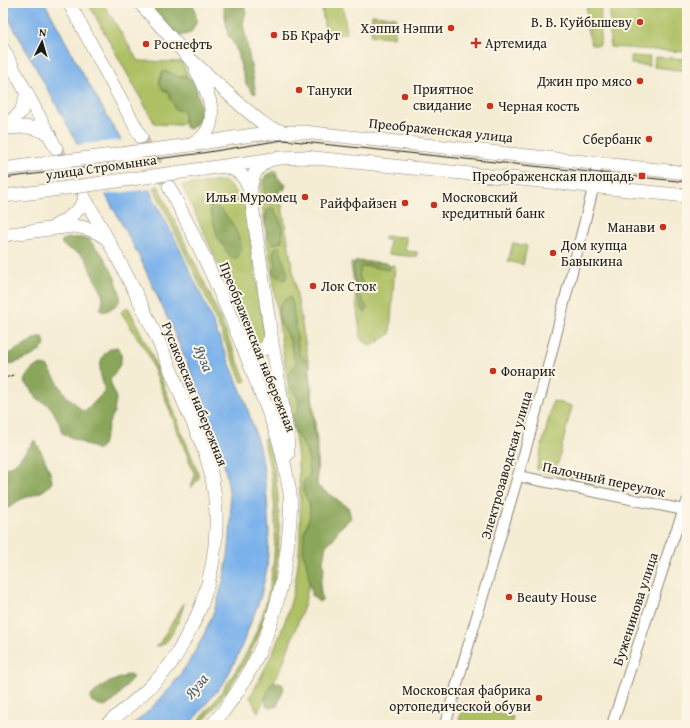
<svg xmlns="http://www.w3.org/2000/svg" width="690" height="728" font-family="'Gentium Book Plus',serif">
	<rect width="100%" height="100%" fill="#fcf5e5"/>
	<filter id="ink" filterUnits="userSpaceOnUse"><feTurbulence type="fractalNoise" baseFrequency=".025" numOctaves="2"/><feDisplacementMap in="SourceGraphic" scale="8" xChannelSelector="R" yChannelSelector="G"/><feConvolveMatrix kernelMatrix="1 2 1 2 8 2 1 2 1" color-interpolation-filters="sRGB"/></filter>
	<filter id="wash" filterUnits="userSpaceOnUse"><feTurbulence type="fractalNoise" baseFrequency=".012" numOctaves="4" result="noise"/><feDisplacementMap in="SourceGraphic" scale="16" xChannelSelector="R" yChannelSelector="G"/><feGaussianBlur stdDeviation="0.9" result="paint"/><feColorMatrix in="noise" values="0 0 0 0 0 0 0 0 0 0 0 0 0 0 0 0 0 1.4 0 .05"/><feComposite in="paint" operator="in"/></filter>
	<g filter="url(#wash)">
		<rect width="100%" height="100%" fill="#f4ecd3"/>
		<!-- green -->
		<g fill="#adc064" stroke="#646e40">
			<polygon points="88,3 103,3 138,61 182,62 192,85 190,118 180,125 155,124"/>
			<polygon points="321,3 342,3 347,33 326,37"/>
			<polygon points="587,3 601,3 600,45 592,45 586,26"/>
			<polygon points="610,3 686,3 686,52 610,47"/>
			<polygon points="372,15 396,17 394,37 371,36"/>
			<polygon points="631,56 650,57 649,66 631,64"/>
			<polygon points="655,57 687,59 687,71 654,67"/>
			<path d="M 276,171 L 310,372 L 317,442 L 318,521 L 313,566 L 304,606 L 282,666 L 258,712 L 250,697 C 266,668 280,640 289,608 C 304,561 301,500 297,451 L 260,190 C 260,179 265,174 276,171 Z"/>
			<path d="M 223,181 C 234,185 233,194 244,197 L 265,336 L 264,343 L 256,344 L 250,334 L 182,185 Z"/>
			<polygon points="158,186 211,297 246,381 242,382 207,299 154,188"/>
			<polygon points="384,236 406,237 405,251 417,252 417,257 388,254 390,240 384,240"/>
			<polygon points="513,243 527,246 523,265 508,261"/>
			<polygon points="351,263 389,266 395,265 390,334 372,346 361,340"/>
			<polygon points="128,307 151,353 198,473 199,478 190,489 195,476 148,354 121,312"/>
			<polygon points="553,401 572,406 556,471 594,481 593,485 540,471 537,469 537,466"/>
			<path d="M 267,438 C 284,496 284,571 262,627 C 248,663 225,696 200,725 L 195,725 C 221,695 245,662 259,625 C 280,568 280,498 263,439 Z"/>
			<path d="M 184,603 C 182,614 172,639 162,645 C 161,646 157,646 156,646 L 159,644 Z"/>
			<polygon points="464,703 513,717 511,725 463,725 464,722 459,721"/>
		</g>
		<!-- forest -->
		<g fill="#8aa65a" stroke="#53613b">
			<polygon points="145,3 193,3 197,21 191,33 179,36 169,30"/>
			<polygon points="223,3 243,3 246,12 243,23 256,93 253,93 246,84 235,46 228,35"/>
			<path d="M 162,72 L 169,72 L 179,77 L 184,76 L 194,80 C 198,95 209,122 189,129 L 185,127 C 183,121 185,117 183,112 L 174,109 L 173,103 L 170,100 L 170,96 L 169,92 L 164,91 L 159,83 Z"/>
			<path d="M 275,175 L 286,185 L 284,190 L 281,189 L 276,192 L 274,200 L 270,204 L 265,200 C 264,191 264,184 267,176 Z"/>
			<path d="M 212,205 C 226,209 241,236 242,250 C 239,255 238,258 232,259 L 218,238 L 209,207 Z"/>
			<path d="M 272,207 C 279,216 286,231 281,242 L 274,244 C 264,235 264,223 267,210 Z"/>
			<path d="M 70,238 L 81,238 L 89,239 C 92,245 97,248 101,253 C 107,261 122,289 120,299 C 118,306 109,310 103,312 L 100,310 C 108,293 96,285 91,272 C 88,266 88,260 83,256 C 76,250 67,250 61,243 L 63,240 Z"/>
			<polygon points="280,247 283,260 288,274 285,280 277,277 273,272 276,265 273,254 275,248"/>
			<polygon points="356,261 387,263 390,267 388,270 368,266 361,267 359,275 364,286 360,295 367,308 365,313 361,307 357,296 353,267"/>
			<path d="M 290,297 L 293,304 L 299,354 L 310,364 L 309,378 L 316,445 L 317,486 L 348,507 L 351,518 L 338,530 L 333,539 L 326,546 L 323,560 L 324,570 L 320,586 L 322,600 L 319,602 L 312,596 L 306,561 L 303,554 L 304,533 L 310,515 L 309,502 L 303,491 L 303,482 L 310,475 L 308,468 L 309,460 L 305,448 L 293,428 L 292,417 L 298,410 L 299,400 L 291,388 L 288,377 L 296,363 C 292,355 292,345 288,336 C 286,330 280,325 279,319 C 276,309 281,300 290,297 Z"/>
			<path d="M 37,337 L 43,337 L 45,344 L 44,347 C 33,359 17,361 3,367 L 3,355 L 11,353 Z"/>
			<path d="M 117,347 C 127,358 117,371 110,380 L 116,398 L 114,413 L 109,423 L 103,445 L 98,450 L 62,433 L 59,422 L 52,409 L 47,404 L 37,399 L 32,390 L 24,382 C 27,372 37,361 48,367 L 67,397 L 74,402 L 82,411 L 86,411 L 104,392 C 105,386 102,382 101,376 C 98,364 102,349 117,347 Z"/>
			<path d="M 35,440 C 40,449 52,473 52,482 C 47,492 32,495 22,499 C 17,501 13,505 8,508 L 5,507 L 3,498 L 3,469 L 15,464 Z"/>
			<polygon points="130,674 133,677 114,701 104,707 91,701 91,696 103,685"/>
			<polygon points="277,682 282,684 284,688 277,706 271,708 266,705 265,698 271,683"/>
		</g>
		<!-- water -->
		<path fill="#7cb2eb" stroke="#4c6784" d="M 3,3 L 45,3 L 78,65 L 150,191 L 176,241 L 204,301 L 244,398 L 254,429 L 263,463 L 267,500 L 269,532 L 267,569 L 260,599 L 239,653 L 225,681 L 189,725 L 132,725 C 198,673 236,586 230,502 C 228,469 217,440 205,409 C 195,382 184,355 172,328 C 161,305 151,281 140,258 C 124,226 105,195 88,163 C 60,111 31,60 3,8 Z"/>
		<!-- pier -->
		<polygon fill="#f4ecd3" points="123,140 151,189 103,195 76,145"/>
	</g>
	<g filter="url(#ink)">
		<g fill="none" stroke-linecap="round" stroke-linejoin="round">
			<!-- major-tunnel -->
			<g stroke="#c9c2ae" stroke-width="13" stroke-dasharray="13 6" stroke-linecap="butt">
				<polyline points="141,137 167,184"/>
				<polyline points="56,148 83,195"/>
			</g>
			<defs>
				<g id="minor">
					<polyline points="518,476 684,510"/>
					<polyline points="445,725 518,476 541,394 594,185 597,163"/>
					<polyline points="612,725 670,547 687,502"/>
				</g>
				<g id="major">
					<polyline points="69,3 141,137"/>
					<polyline points="140,3 190,59 244,108 261,122 270,128 281,131"/>
					<polyline points="3,49 56,148"/>
					<polyline points="3,128 21,112 27,93"/>
					<path d="M 3,129 C 22,126 33,125 50,135"/>
					<path d="M 194,143 C 224,127 209,92 196,70"/>
					<path d="M 191,145 C 228,139 265,131 303,132 L 687,173"/>
					<path d="M 224,167 C 238,168 246,178 250,191 L 271,336 L 287,432 L 288,454"/>
					<polyline points="3,169 26,166"/>
					<polyline points="203,169 281,158 305,157 687,196"/>
					<path d="M 169,187 C 204,253 234,321 260,391 C 267,408 274,425 279,442 C 282,452 284,462 286,472 C 287,479 289,486 290,493 C 292,512 289,531 287,550 C 279,615 256,675 212,725"/>
					<path d="M 250,191 C 252,175 256,167 271,159"/>
					<polyline points="3,196 38,192"/>
					<path d="M 84,197 C 120,260 154,325 180,393 C 191,420 206,448 212,478 C 220,520 216,563 202,603 C 199,613 194,622 189,631 C 184,641 179,652 172,662 C 154,686 129,706 106,725"/>
					<path d="M 55,226 C 67,219 78,213 85,200"/>
					<path d="M 3,235 L 73,226 C 86,227 95,230 106,238"/>
					<path d="M 241,339 C 249,347 256,353 266,348 L 271,336"/>
				</g>
			</defs>
			<!-- minor casing -->
			<use href="#minor" stroke="#888478" stroke-width="12"/>
			<!-- major casing -->
			<use href="#major" stroke="#888478" stroke-width="14"/>
			<!-- minor -->
			<use href="#minor" stroke="#fff" stroke-width="10"/>
			<!-- major -->
			<use href="#major" stroke="#fff" stroke-width="13"/>
			<!-- tram -->
			<g stroke="#1c1c1c" stroke-width="1">
				<polyline points="3,178 196,154 283,140 687,182"/>
				<polyline points="3,379 13,375"/>
			</g>
			<defs>
				<g id="major-bridge">
					<polyline points="26,166 191,145"/>
					<polyline points="38,192 203,169"/>
				</g>
			</defs>
			<!-- major-bridge casing -->
			<use href="#major-bridge" stroke="#888478" stroke-width="14" stroke-linecap="butt"/>
			<!-- major-bridge -->
			<use href="#major-bridge" stroke="#fff" stroke-width="13"/>
		</g>
	</g>
	<!-- markers -->
	<g fill="#c8321e" stroke="#fcf5e5" stroke-width="1.5">
		<circle cx="640" cy="22" r="4"/>
		<circle cx="451" cy="28" r="4"/>
		<circle cx="274" cy="35" r="4"/>
		<path d="M474 37h4v4h4v4h-4v4h-4v-4h-4v-4h4z"/>
		<circle cx="146" cy="44" r="4"/>
		<circle cx="640" cy="81" r="4"/>
		<circle cx="299" cy="90" r="4"/>
		<circle cx="405" cy="97" r="4"/>
		<circle cx="490" cy="106" r="4"/>
		<circle cx="649" cy="139" r="4"/>
		<rect x="638" y="172" width="8" height="8" rx="2"/>
		<circle cx="305" cy="197" r="4"/>
		<circle cx="405" cy="203" r="4"/>
		<circle cx="434" cy="205" r="4"/>
		<circle cx="663" cy="227" r="4"/>
		<circle cx="553" cy="253" r="4"/>
		<circle cx="313" cy="286" r="4"/>
		<circle cx="493" cy="371" r="4"/>
		<circle cx="509" cy="597" r="4"/>
		<circle cx="539" cy="698" r="4"/>
	</g>
	<g text-anchor="middle" dominant-baseline="central" stroke-width="4" stroke-linejoin="round" paint-order="stroke">
		<!-- poi labels -->
		<g font-size="14" fill="#1c1c1c" stroke="#fcf5e5" text-anchor="start">
			<text x="632" y="22" text-anchor="end">В. В. Куйбышеву</text>
			<text x="443" y="28" text-anchor="end">Хэппи Нэппи</text>
			<text x="282" y="35">ББ Крафт</text>
			<text x="485" y="43">Артемида</text>
			<text x="154" y="44">Роснефть</text>
			<text x="632" y="81" text-anchor="end">Джин про мясо</text>
			<text x="413" y="89">Приятное<tspan x="413" dy="16">свидание</tspan></text>
			<text x="307" y="90">Тануки</text>
			<text x="498" y="106">Черная кость</text>
			<text x="641" y="139" text-anchor="end">Сбербанк</text>
			<text x="634" y="176" text-anchor="end">Преображенская площадь</text>
			<text x="297" y="197" text-anchor="end">Илья Муромец</text>
			<text x="442" y="197">Московский<tspan x="442" dy="16">кредитный банк</tspan></text>
			<text x="397" y="203" text-anchor="end">Райффайзен</text>
			<text x="655" y="227" text-anchor="end">Манави</text>
			<text x="561" y="245">Дом купца<tspan x="561" dy="16">Бавыкина</tspan></text>
			<text x="321" y="286">Лок Сток</text>
			<text x="501" y="371">Фонарик</text>
			<text x="517" y="597">Beauty House</text>
			<text x="531" y="690" text-anchor="end">Московская фабрика<tspan x="531" dy="16">ортопедической обуви</tspan></text>
		</g>
		<!-- street labels -->
		<g font-size="14" fill="#1c1c1c" stroke="#fcf5e5">
			<text transform="translate(441 130) rotate(6)">Преображенская улица</text>
			<text transform="translate(101 167) rotate(-8)">улица Стромынка</text>
			<text transform="translate(258 347) rotate(68)">Преображенская набережная</text>
			<text transform="translate(195 394) rotate(68)">Русаковская набережная</text>
			<text transform="translate(506 465) rotate(-74)">Электрозаводская улица</text>
			<text transform="translate(604 479) rotate(12)">Палочный переулок</text>
			<text transform="translate(635 609) rotate(-72)">Буженинова улица</text>
		</g>
		<!-- water labels -->
		<g font-size="15" font-style="italic" fill="#42586f" stroke="#fcf5e5">
			<text transform="translate(204 358) rotate(67)">Яуза</text>
			<text transform="translate(196 686) rotate(-50)">Яуза</text>
		</g>
	</g>
	<!-- margin -->
	<rect width="690" height="728" fill="none" stroke="#fcf5e5" stroke-width="16"/>
	<!-- north arrow -->
	<g transform="translate(42 42) rotate(5)" stroke="#fcf5e5" stroke-width="3" paint-order="stroke">
	<path d="M0-3L7 15L0 10L-7 15Z" fill="#1c1c1c"/>
	<text y="-6" font-size="11" font-weight="bold" text-anchor="middle" fill="#1c1c1c">N</text>
	</g>
</svg>
